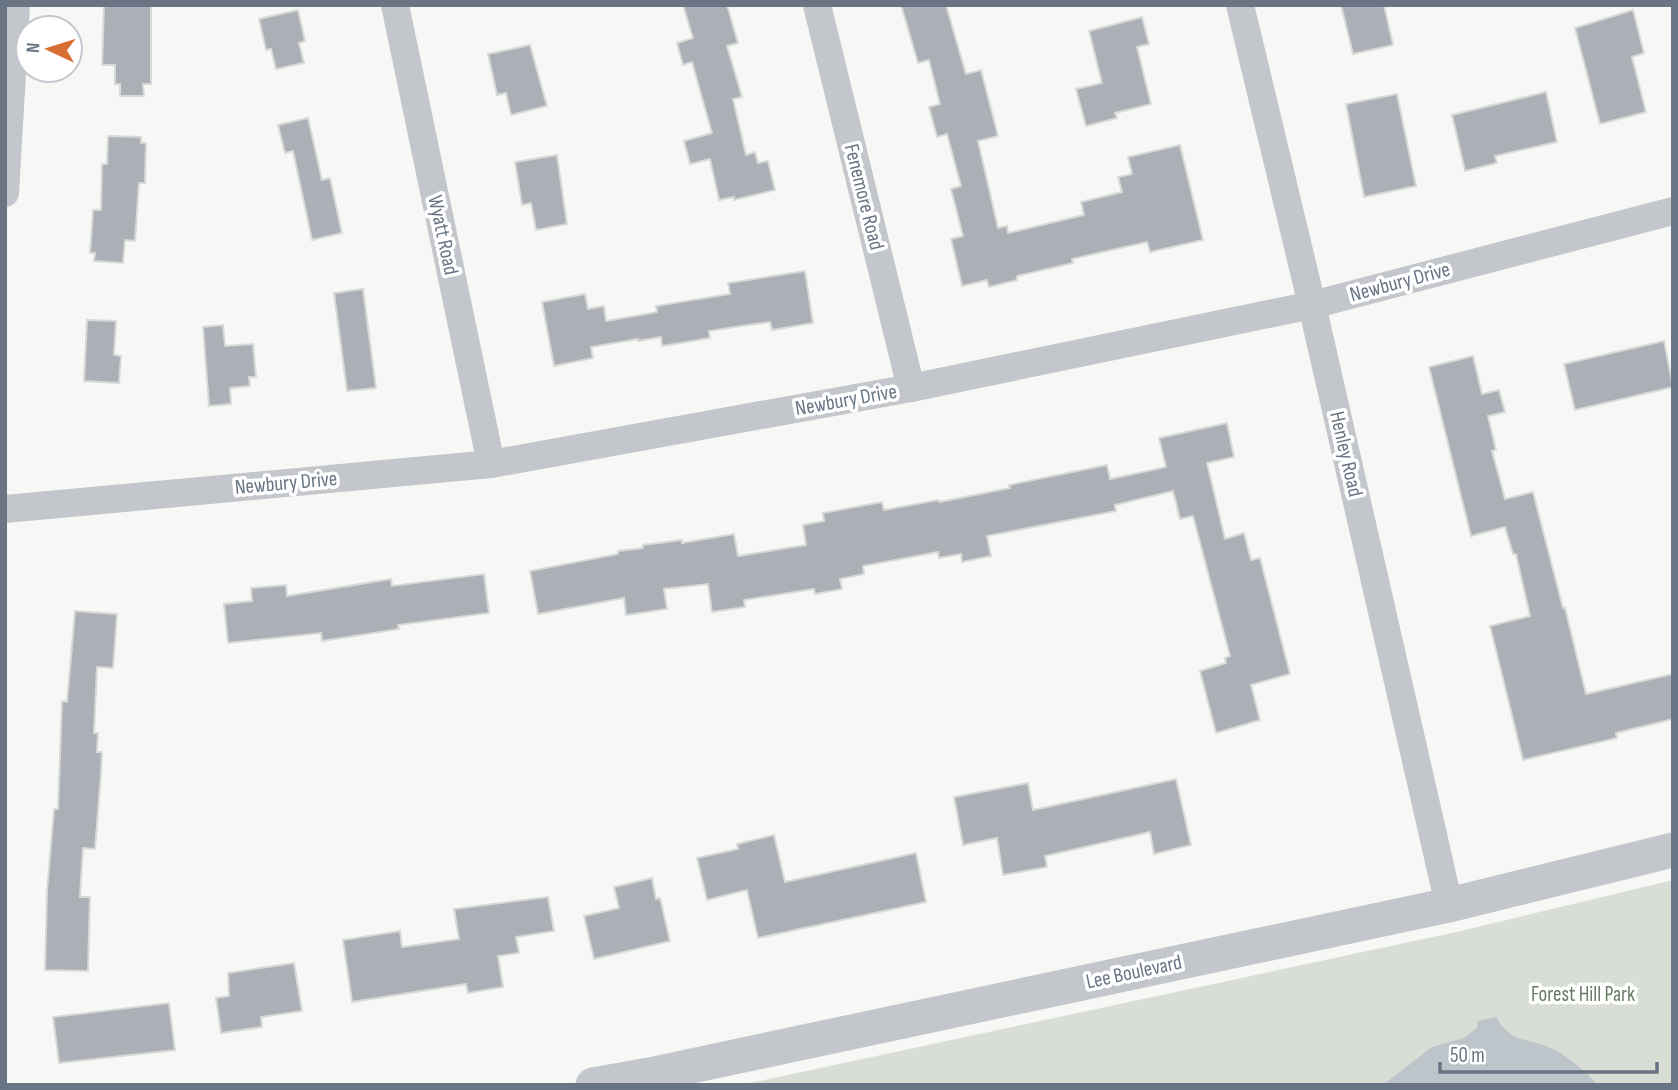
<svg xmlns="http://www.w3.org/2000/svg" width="1678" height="1090" viewBox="0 0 1678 1090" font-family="'Sofia Sans Condensed',sans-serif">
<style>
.green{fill:#d8ded6}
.water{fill:#bdc5cb}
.building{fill:#abb0b7;stroke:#d9d9d7;stroke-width:2}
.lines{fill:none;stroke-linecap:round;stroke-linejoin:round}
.minor{stroke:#c3c6ca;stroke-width:28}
.tertiary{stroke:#c3c6ca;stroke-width:35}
.labels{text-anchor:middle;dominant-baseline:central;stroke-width:7;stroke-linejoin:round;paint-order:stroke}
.street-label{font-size:21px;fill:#697484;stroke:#fff}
.park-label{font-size:21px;fill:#697b67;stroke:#fff}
</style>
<rect width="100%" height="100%" fill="#f7f7f5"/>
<path class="green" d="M1673,880V1085H741L1461,931Z"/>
<path class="water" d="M1496,1017C1513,1046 1528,1036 1555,1050C1571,1059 1586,1072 1598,1085H1383L1432,1047L1464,1038L1477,1028L1478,1021Z"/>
<g class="building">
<path d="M104,5H151V84H143L144,96H120V84H115V65H102Z"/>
<path d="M683,5H727L738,43L727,46L742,97L733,99L746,155L755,152L758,163L768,161L775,190L734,200V197L719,200L710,159L690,164L684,141L712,133L692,62L683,65L677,43L693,38Z"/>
<path d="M901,5H946L966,74L981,70L998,136L978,141L998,228L1007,226L1008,233L1084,215L1081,202L1122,192L1118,177L1132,174L1128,157L1180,145L1203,240L1150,252L1147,242L1072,259L1073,263L1017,276V280L989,287L987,280L962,286L951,239L963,236L951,189L961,186L947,134L937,137L929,107L940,104L929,60L918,63Z"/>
<path d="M1341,5H1384L1393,45L1353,54Z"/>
<path d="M298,10L305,41L299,43L304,63L276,69L271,49L266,50L259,19Z"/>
<path d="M1633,10L1644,53L1632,57L1646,112L1600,124L1575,28Z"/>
<path d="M1142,17L1149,44L1137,47L1151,104L1115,113L1117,118L1086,126L1076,89L1102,83L1089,31Z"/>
<path d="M530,45L547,106L511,115L506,93L497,95L488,54Z"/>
<path d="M1546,92L1557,142L1495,156L1497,163L1465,171L1452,115Z"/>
<path d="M1397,94L1416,186L1364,197L1346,104Z"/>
<path d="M308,118L322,180L330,178L342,233L312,240L293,151L285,153L278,125Z"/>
<path d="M108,136L141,137V143H146L145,183H139L135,241L125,240L123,263L94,261L95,253H90L93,210H101L102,164H107Z"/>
<path d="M557,155L567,224L536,230L531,203L522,205L515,162Z"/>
<path d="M805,271L813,323L772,330L770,322L748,325L709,331L710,338L662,346L661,337L638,341V339L591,347L593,358L554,366L542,302L585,294L588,309L604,306L606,321L657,312L656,306L730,294L728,283Z"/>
<path d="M363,289L376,388L347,391L334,293Z"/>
<path d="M87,320L116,321L114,355L121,356L119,383L84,381Z"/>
<path d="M223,325L225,346L253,344L256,377H249L250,386L230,388L231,404L209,406L203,327Z"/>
<path d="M1664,341L1673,387L1575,410L1564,364Z"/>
<path d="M1473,356L1482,394L1499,390L1505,412L1488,416L1496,450L1492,451L1505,499L1533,492L1563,608H1565L1586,694L1673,674V719L1616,733L1617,738L1523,760L1490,626L1530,616L1516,554H1513L1505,527L1471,536L1429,367Z"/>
<path d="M1227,423L1234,457L1207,463L1225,539L1244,533L1251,560L1260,558L1290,674L1251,685L1260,720L1216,733L1200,671L1226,663L1225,658L1230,656L1193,516L1180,519L1173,491L1115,505L1116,511L987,536L991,556L962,562L961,554L939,558L938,552L863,566L864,574L840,579L842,589L815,594L814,589L744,600L745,607L712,612L708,584L664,589L667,609L626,615L624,598L538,614L530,571L618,554V551L643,548V545L682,540V543L734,534L738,556L806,545L803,525L824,521L823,513L882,502L884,510L938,500L939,502L1010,488L1009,485L1107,465L1110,479L1166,467L1159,438Z"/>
<path d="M484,574L489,613L398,625L399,629L322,641L321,633L228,643L224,604L252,601L251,588L286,585L287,596L391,579L392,586Z"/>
<path d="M75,611L117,614L113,668L97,667L94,733H98L97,752H102L101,774L95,849L83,848L80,897H90L88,971L45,970L47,891L54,809H58L62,701L67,702Z"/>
<path d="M1176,779L1191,845L1154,854L1150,832L1045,856L1047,867L1003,875L997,838L963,845L954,797L1028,783L1033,810Z"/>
<path d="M774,835L785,882L916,853L926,902L758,938L747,890L707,900L697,858L738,849L737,844Z"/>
<path d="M652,878L656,899L660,898L670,941L594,959L584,916L619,908L614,887Z"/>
<path d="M548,897L554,931L516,937L519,953L498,956L503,987L468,993L466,984L352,1002L343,940L400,931L402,947L459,939L454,909Z"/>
<path d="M294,963L302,1011L261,1017L262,1027L221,1033L216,998L229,996L228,973Z"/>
<path d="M169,1003L175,1050L59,1063L53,1017Z"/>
</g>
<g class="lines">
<g class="minor">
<path d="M395,5L491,464"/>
<path d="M817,5L911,388"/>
<path d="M1240,5L1312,305L1449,905"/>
<path d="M5,193L16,5"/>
<path d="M5,509L491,464L911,388L1312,305L1673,211"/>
</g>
<path class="tertiary" d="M593,1085L649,1075L1449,905L1673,850"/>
</g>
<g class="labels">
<g class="street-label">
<text transform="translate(864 197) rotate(76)">Fenemore Road</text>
<text transform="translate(443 235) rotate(78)">Wyatt Road</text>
<text transform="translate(1400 282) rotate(-15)">Newbury Drive</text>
<text transform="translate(846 400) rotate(-10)">Newbury Drive</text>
<text transform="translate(1346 454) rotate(77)">Henley Road</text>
<text transform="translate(286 483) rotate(-5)">Newbury Drive</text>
<text transform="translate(1134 972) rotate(-12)">Lee Boulevard</text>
</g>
<g class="park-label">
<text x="1583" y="994">Forest Hill Park</text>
</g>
</g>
<rect width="1678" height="1090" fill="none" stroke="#697484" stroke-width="14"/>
<g transform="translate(49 49) rotate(274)"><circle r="33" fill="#ffffff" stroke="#c3c7ce" stroke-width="2"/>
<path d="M0-5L12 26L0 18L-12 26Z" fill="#d76f35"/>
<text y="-10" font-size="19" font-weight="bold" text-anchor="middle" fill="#697484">N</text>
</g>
<path d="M1440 1062v10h217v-10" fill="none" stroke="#697484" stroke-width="3.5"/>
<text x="1450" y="1062" font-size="21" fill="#697484" stroke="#ffffff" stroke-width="5" paint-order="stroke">50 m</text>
</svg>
